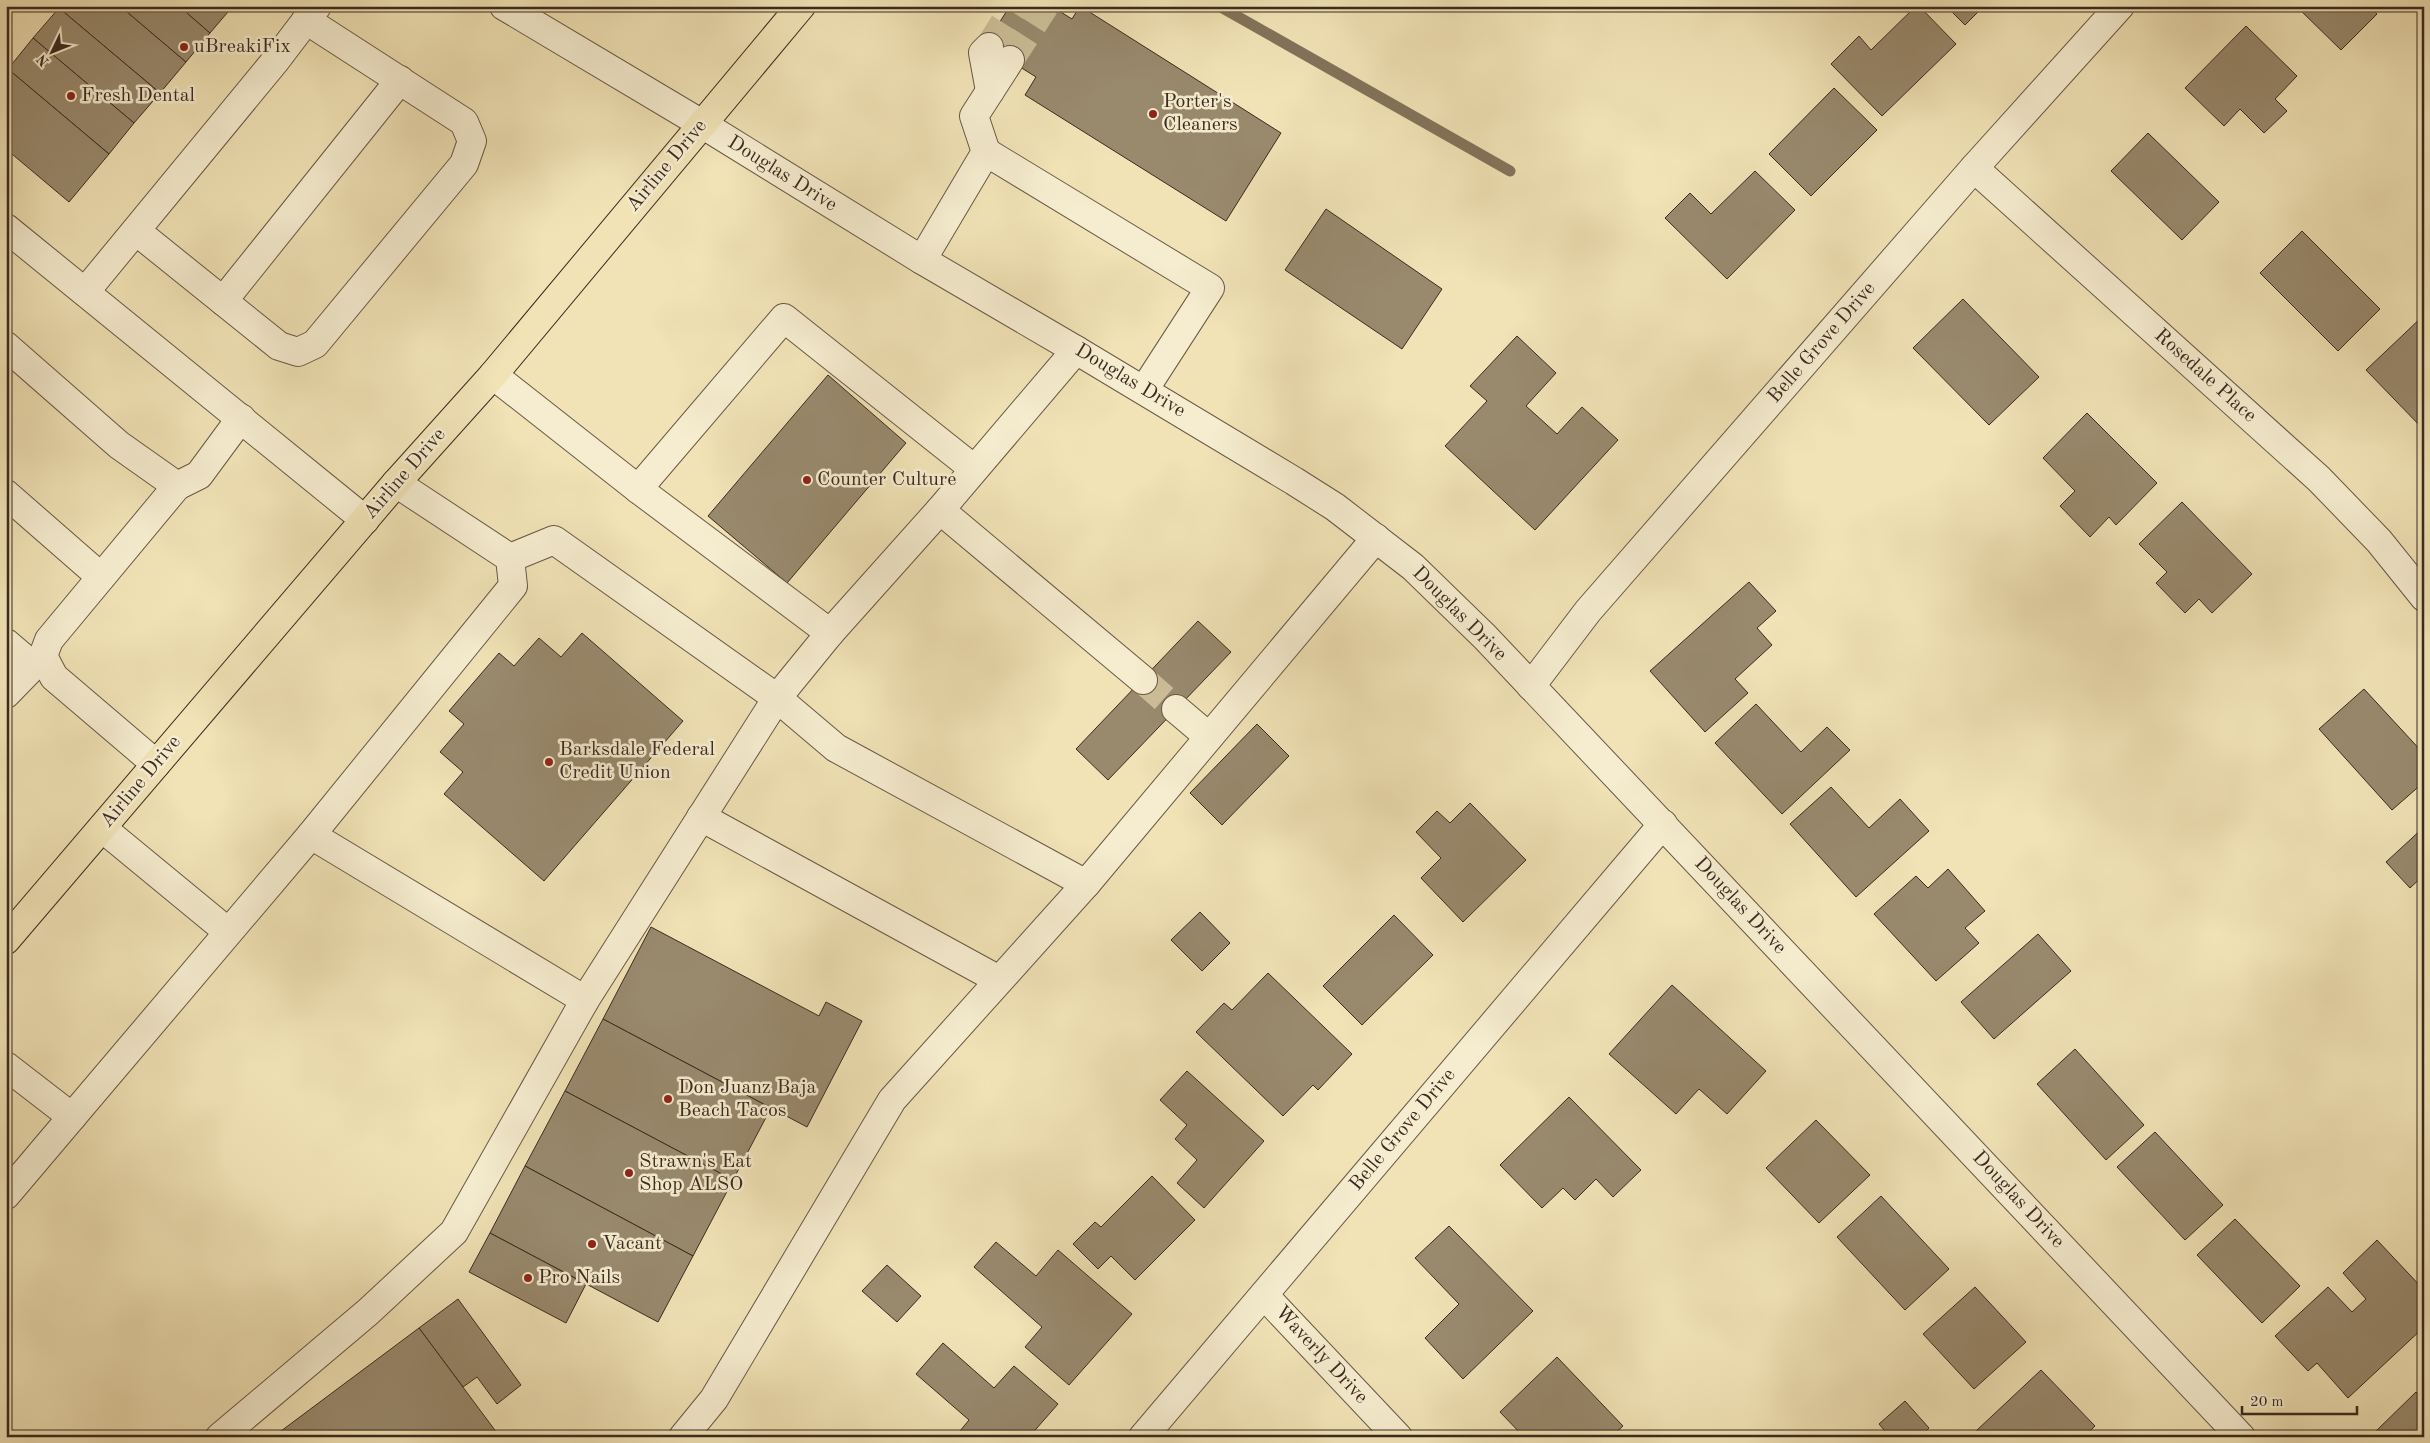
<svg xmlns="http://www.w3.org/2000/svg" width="2430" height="1443" viewBox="0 0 2430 1443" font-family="'Old Standard TT',serif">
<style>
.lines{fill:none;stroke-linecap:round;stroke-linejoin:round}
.stream{stroke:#83735b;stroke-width:11}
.building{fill:#998a6e;stroke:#3a2a20}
.minor-tunnel{stroke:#ccbe98;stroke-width:28;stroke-dasharray:28 14;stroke-linecap:butt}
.minor-casing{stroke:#685846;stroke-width:30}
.major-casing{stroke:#3a2a20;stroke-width:30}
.minor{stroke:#f6edd0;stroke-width:28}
.major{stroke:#f1e3b6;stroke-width:28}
.poi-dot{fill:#8f2418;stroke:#f6edd0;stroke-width:2}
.labels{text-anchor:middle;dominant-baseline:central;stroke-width:5;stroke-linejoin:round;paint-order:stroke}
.poi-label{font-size:20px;fill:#3a2a20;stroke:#f6edd0;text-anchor:start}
.street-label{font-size:20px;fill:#3a2a20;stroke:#f6edd0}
</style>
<rect width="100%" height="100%" fill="#f1e3b6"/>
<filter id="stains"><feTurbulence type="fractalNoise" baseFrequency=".004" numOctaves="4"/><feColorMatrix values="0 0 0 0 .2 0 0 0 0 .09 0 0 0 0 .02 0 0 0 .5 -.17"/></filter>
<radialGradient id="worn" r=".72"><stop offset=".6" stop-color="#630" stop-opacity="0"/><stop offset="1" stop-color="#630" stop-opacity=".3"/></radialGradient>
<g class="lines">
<path class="stream" d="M1219,6L1510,171"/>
</g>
<g class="building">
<path d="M60,6H120L186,62L160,93L59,8Z"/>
<path d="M120,6H179L210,33L186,62Z"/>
<path d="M179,6H233L210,33Z"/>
<path d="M1010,6H1051L1072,19L1080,6L1281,133L1226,221L1025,95L1036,77L985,45Z"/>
<path d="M1916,6H1919L1956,44L1882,116L1831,64L1859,36L1871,50Z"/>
<path d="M1946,6H1984L1965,25Z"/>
<path d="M2296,6H2369L2377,14L2341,50Z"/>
<path d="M59,8L160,93L134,123L33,38Z"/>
<path d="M2246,26L2297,76L2275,99L2287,111L2264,133L2240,109L2224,126L2185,88Z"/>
<path d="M33,38L134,123L109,154L8,69Z"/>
<path d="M8,69L109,154L69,202L6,149Z"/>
<path d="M1834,88L1877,130L1811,196L1769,154Z"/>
<path d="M2148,133L2219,202L2182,240L2111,171Z"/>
<path d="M1755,171L1795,210L1727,279L1665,218L1690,193L1711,214Z"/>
<path d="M1326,209L1442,289L1402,349L1285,270Z"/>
<path d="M2302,231L2380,309L2338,351L2260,273Z"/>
<path d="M1963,299L2039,377L1989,425L1913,348Z"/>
<path d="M2424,315V430L2366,370Z"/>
<path d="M1517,336L1556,373L1526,406L1557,434L1582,407L1618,440L1535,530L1445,446L1487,401L1470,386Z"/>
<path d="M828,375L906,443L787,583L708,516Z"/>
<path d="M2087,413L2157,483L2116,525L2109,517L2090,537L2060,506L2075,491L2043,458Z"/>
<path d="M2182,502L2252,574L2212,613L2199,599L2185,613L2156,583L2167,572L2139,544Z"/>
<path d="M1749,582L1776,611L1757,628L1772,645L1735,679L1748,693L1705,732L1650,671Z"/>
<path d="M1198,621L1231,652L1108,780L1076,749Z"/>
<path d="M582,633L683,721L544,881L444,794L463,772L440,752L464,724L449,711L499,653L514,666L539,638L561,657Z"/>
<path d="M2364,689L2424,754V782L2392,810L2319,729Z"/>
<path d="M1756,704L1801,752L1827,727L1850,750L1782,814L1715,743Z"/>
<path d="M1257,724L1289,756L1222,825L1190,793Z"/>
<path d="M1831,787L1869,828L1900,799L1929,831L1856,897L1790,824Z"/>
<path d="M1470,803L1526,860L1463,922L1421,878L1441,858L1416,832L1437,811L1450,823Z"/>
<path d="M2424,827V875L2410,888L2386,862Z"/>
<path d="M1948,869L1985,911L1965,928L1979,943L1936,981L1874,914L1916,876L1928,888Z"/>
<path d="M1200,912L1230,943L1202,971L1171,940Z"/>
<path d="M1394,915L1433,955L1362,1025L1323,986Z"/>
<path d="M651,927L819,1016L826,1002L862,1021L807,1127L603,1019Z"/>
<path d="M2038,934L2071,971L1994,1039L1961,1002Z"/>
<path d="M1268,973L1352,1054L1318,1090L1313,1085L1283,1116L1196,1032L1224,1003L1232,1010Z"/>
<path d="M1672,985L1766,1071L1727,1114L1699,1089L1676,1114L1609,1054Z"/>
<path d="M603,1019L771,1108L733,1180L565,1091Z"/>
<path d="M2075,1049L2144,1125L2106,1160L2037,1084Z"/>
<path d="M1187,1071L1264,1141L1204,1208L1177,1183L1197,1160L1175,1139L1187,1125L1160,1100Z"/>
<path d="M565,1091L733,1180L693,1256L525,1166Z"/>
<path d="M1569,1097L1641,1170L1613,1197L1596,1179L1575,1200L1563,1188L1542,1208L1500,1165Z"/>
<path d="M1816,1120L1870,1175L1819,1223L1766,1168Z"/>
<path d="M2155,1132L2223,1205L2185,1240L2117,1167Z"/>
<path d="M525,1166L693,1256L658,1322L490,1233Z"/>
<path d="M1152,1176L1195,1220L1135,1280L1111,1256L1098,1269L1073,1244L1095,1222L1101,1227Z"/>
<path d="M1881,1196L1949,1269L1905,1310L1837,1237Z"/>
<path d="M2235,1219L2300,1286L2262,1323L2197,1255Z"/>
<path d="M1449,1226L1533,1311L1463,1379L1425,1338L1459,1304L1415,1258Z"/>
<path d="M490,1233L586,1284L566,1323L469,1272Z"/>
<path d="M2377,1240L2424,1290V1327L2348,1398L2317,1363L2308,1371L2275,1336L2328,1287L2352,1312L2366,1299L2343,1273Z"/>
<path d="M996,1242L1036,1276L1058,1250L1132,1314L1069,1385L1025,1347L1042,1327L974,1267Z"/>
<path d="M887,1265L921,1296L897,1322L862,1291Z"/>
<path d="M1975,1287L2026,1342L1974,1389L1923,1334Z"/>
<path d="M458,1299L521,1385L497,1404L477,1377L463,1387L419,1328Z"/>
<path d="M419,1328L500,1437H273Z"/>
<path d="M943,1343L994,1388L1014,1366L1058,1404L1029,1437H955L969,1420L916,1374Z"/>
<path d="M1557,1357L1623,1426L1611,1437H1524L1500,1412Z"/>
<path d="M2041,1370L2095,1426L2084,1437H1982L1976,1431Z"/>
<path d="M2416,1392L2424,1400V1437H2378L2374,1433Z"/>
<path d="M1905,1401L1929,1428L1920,1437H1890L1879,1424Z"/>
</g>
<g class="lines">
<g class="minor-tunnel">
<path d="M989,47L1015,6"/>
<path d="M1010,60L1045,6"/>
<path d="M1143,680L1176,709"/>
</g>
<g class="minor-casing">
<g id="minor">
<path d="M504,6L702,124L922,260L1076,350L1294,481L1335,507L1413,567L1485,637L2241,1437"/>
<path d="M989,47L983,53L990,91"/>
<path d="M986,152L974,116L1010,60"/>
<path d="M1974,168L2319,479L2379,541L2424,597"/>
<path d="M6,228L365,520"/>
<path d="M136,231L279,346L298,352L315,344L464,164L472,141L464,122L306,20"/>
<path d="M922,260L986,152L1210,288L1144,390"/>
<path d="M85,292L276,60L317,6"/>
<path d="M223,301L400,80"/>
<path d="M6,346L119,445L177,486L199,475L241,418"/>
<path d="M493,375L638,489L830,633"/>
<path d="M638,489L784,318L974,469"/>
<path d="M6,494L101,577"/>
<path d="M940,510L1143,680"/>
<path d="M510,558L554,540L777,698L830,633L940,510L1076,350"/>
<path d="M6,643L33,666"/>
<path d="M1531,686L1588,611L1974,168L2120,6"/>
<path d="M6,694L43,656"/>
<path d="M1176,709L1209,737"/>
<path d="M156,764L54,677L43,656L49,640L177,486"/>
<path d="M701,817L999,980"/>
<path d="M102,828L227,931"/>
<path d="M311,835L585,1000"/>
<path d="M6,1066L72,1117L311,835L513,586L510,558L396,483"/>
<path d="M6,1195L72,1117"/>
<path d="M1264,1295L1398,1437"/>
<path d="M220,1437L368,1312L454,1232L585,1000L777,698L836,748L1086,884"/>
<path d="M683,1437L714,1399L892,1100L1086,884L1376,538"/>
<path d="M1143,1437L1663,824"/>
</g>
</g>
<g class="major-casing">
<path id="major" d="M6,940L396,483L493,375L801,6"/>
</g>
<use href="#minor" class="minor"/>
<use href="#major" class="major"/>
</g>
<g class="poi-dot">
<circle cx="184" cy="47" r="5"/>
<circle cx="71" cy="96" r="5"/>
<circle cx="1153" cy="114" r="5"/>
<circle cx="807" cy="480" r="5"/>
<circle cx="549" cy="762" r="5"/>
<circle cx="668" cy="1099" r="5"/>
<circle cx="629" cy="1173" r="5"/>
<circle cx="592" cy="1244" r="5"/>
<circle cx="528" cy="1278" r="5"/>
</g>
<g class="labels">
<g class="poi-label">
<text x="194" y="47">uBreakiFix</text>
<text x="81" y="96">Fresh Dental</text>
<text x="1163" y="102">Porter's<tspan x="1163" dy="23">Cleaners</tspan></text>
<text x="817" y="480">Counter Culture</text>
<text x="559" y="750">Barksdale Federal<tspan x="559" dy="23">Credit Union</tspan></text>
<text x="678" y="1088">Don Juanz Baja<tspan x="678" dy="23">Beach Tacos</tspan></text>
<text x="639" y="1162">Strawn's Eat<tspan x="639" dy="23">Shop ALSO</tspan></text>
<text x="602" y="1244">Vacant</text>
<text x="538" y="1278">Pro Nails</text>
</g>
<g class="street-label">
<text transform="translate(667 166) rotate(-50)">Airline Drive</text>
<text transform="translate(782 174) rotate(32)">Douglas Drive</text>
<text transform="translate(1822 343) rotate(-49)">Belle Grove Drive</text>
<text transform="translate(2205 376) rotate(42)">Rosedale Place</text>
<text transform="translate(1130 381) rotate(31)">Douglas Drive</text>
<text transform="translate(405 474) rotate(-49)">Airline Drive</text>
<text transform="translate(1459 614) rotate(45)">Douglas Drive</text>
<text transform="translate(141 782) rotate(-50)">Airline Drive</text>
<text transform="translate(1740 906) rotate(47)">Douglas Drive</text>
<text transform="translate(1403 1130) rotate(-50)">Belle Grove Drive</text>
<text transform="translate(2018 1200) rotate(47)">Douglas Drive</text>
<text transform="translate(1321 1355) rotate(47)">Waverly Drive</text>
</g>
</g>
<rect width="2430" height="1443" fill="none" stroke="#f1e3b6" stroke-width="25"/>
<rect x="8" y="8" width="2415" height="1428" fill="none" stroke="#3a2a20" stroke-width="2.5"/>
<rect x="12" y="12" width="2405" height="1418" fill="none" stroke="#3a2a20"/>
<g transform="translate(52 52) rotate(227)" stroke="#f6edd0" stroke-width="4" paint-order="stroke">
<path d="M0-4L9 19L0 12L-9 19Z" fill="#3a2a20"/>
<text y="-8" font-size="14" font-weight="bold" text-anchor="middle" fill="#3a2a20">N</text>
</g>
<path d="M2242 1406v8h115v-8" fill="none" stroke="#3a2a20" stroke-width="2.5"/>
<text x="2250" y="1406" font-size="15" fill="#3a2a20" stroke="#f6edd0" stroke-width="4" paint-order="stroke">20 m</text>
<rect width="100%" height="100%" filter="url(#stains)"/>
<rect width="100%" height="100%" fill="url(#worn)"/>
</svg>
